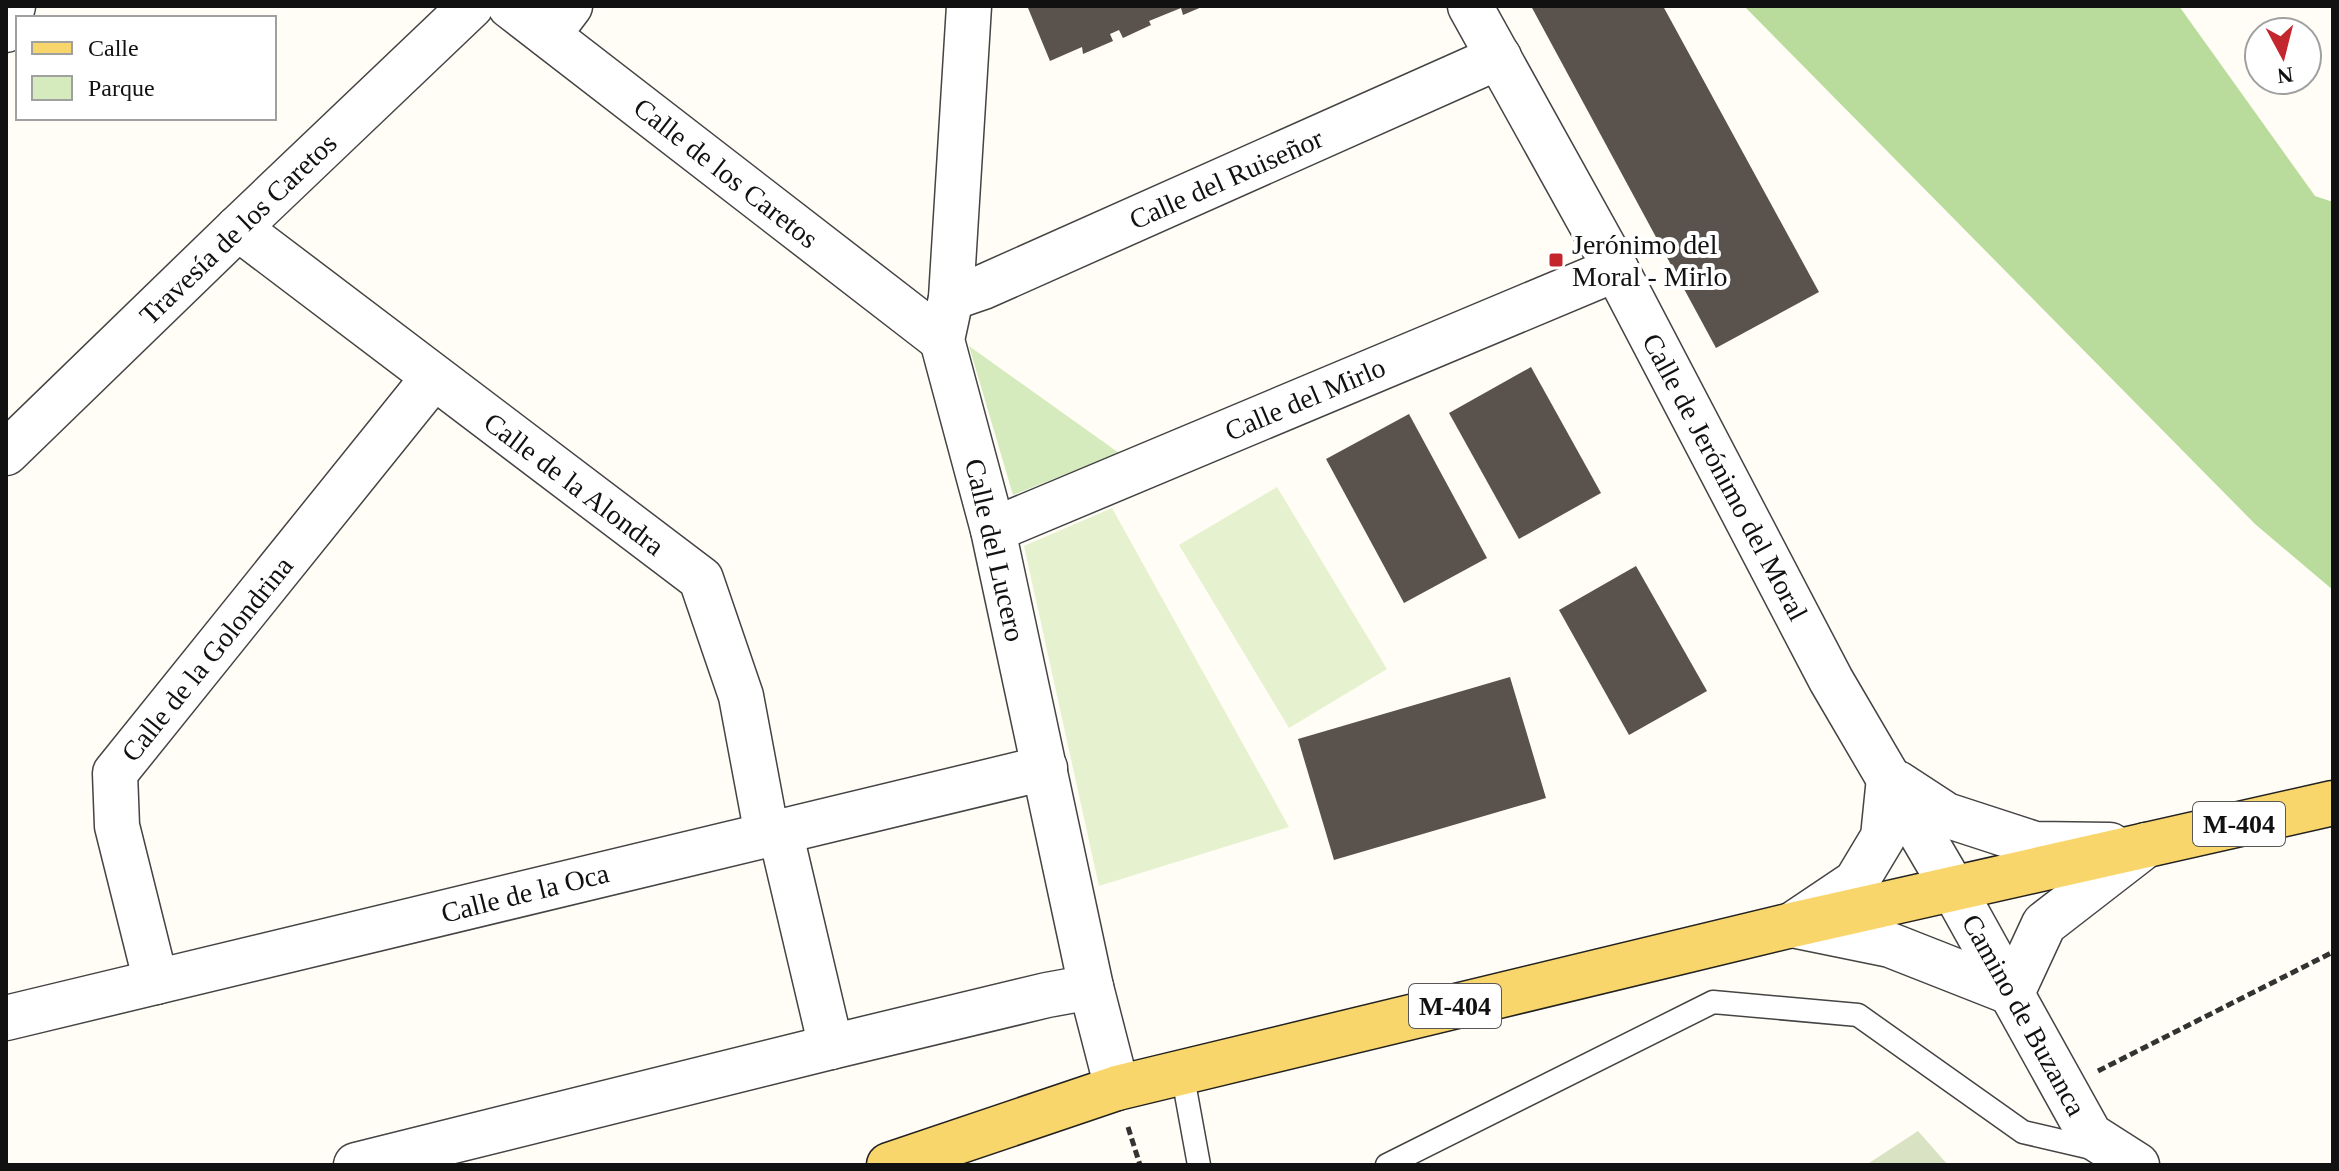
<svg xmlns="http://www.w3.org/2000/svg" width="2339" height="1171" viewBox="0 0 2339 1171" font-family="'Times New Roman',serif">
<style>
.green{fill:#d5ebbd}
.forest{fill:#b9dc9c}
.cemetery{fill:#d9e3c4}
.pitch{fill:#e6f2cf}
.building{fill:#5a524d}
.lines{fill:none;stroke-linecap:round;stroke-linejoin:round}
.lane-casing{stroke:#444;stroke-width:25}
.street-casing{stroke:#444;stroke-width:47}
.primary-casing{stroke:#222;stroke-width:47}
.path{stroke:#333;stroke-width:5;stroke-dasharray:8 4;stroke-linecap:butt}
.lane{stroke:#fff;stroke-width:22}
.street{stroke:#fff;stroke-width:44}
.primary{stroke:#f9d66b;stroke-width:44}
.poi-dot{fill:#c4262e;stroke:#fff;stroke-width:3}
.labels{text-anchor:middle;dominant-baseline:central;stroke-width:8;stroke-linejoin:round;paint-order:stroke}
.shield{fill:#fff;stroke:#585858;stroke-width:2}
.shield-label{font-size:26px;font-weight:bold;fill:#111}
.street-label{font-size:28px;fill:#111;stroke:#fff}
.poi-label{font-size:28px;fill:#111;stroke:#fff;text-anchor:start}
</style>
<rect width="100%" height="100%" fill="#fffdf5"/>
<path class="green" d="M969,346L1119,453L1013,495Z"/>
<path class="forest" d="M1744,6H2179L2315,196L2333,202V590L2255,524Z"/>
<path class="cemetery" d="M1918,1131L1948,1165H1866Z"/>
<g class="pitch">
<path d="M1277,487L1387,669L1289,728L1179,545Z"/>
<path d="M1112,508L1289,827L1099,886L1024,546Z"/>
</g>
<g class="building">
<path d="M1032,6H1204L1183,15L1181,8L1149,21L1151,25L1123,38L1119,30L1110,34L1113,41L1083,54L1082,47L1050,61L1028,8Z"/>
<path d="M1531,6H1663L1819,292L1716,348Z"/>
<path d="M1531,367L1601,493L1519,539L1449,413Z"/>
<path d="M1409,414L1487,558L1404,603L1326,459Z"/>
<path d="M1636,566L1707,691L1629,735L1559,610Z"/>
<path d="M1510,677L1546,798L1334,860L1298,739Z"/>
</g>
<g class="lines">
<g class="lane-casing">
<g id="lane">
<path d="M1182,1072L1199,1165"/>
<path d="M1387,1165L1713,1002L1858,1015L2023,1132L2096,1149"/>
</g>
</g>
<g class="street-casing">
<g id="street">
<path d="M510,6L942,340"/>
<path d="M969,6L951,298L942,340L993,530L1091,987L1117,1088"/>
<path d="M1470,6L1616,269L1831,680L1954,890L2090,1135L2137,1165"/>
<path d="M6,30L13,6"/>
<path d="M548,35L570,6"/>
<path d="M238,228L701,579L741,696L767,835"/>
<path d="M951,298L983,287L1499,57"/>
<path d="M6,453L238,228L471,6"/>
<path d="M993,530L1616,269"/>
<path d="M1897,783L1946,815L2035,844L2110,845"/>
<path d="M780,831L831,1047"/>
<path d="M1792,925L1890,945L2012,993L2044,924L2146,845"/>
<path d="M1792,925L1856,882L1883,837L1889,778"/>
<path d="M156,982L117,826L115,773L433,378"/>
<path d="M6,1018L1045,768"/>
<path d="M356,1165L831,1047L1047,995L1091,987"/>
</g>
</g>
<g class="primary-casing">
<path id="primary" d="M889,1165L1117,1088L1792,925L2333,803"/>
</g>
<g class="path">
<path d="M2098,1071L2333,952"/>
<path d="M1128,1127L1140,1165"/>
</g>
<use href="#lane" class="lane"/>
<use href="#street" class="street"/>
<use href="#primary" class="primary"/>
</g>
<rect class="poi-dot" x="1548" y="252" width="16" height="16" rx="4"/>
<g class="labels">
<g class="shield">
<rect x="2193" y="802" width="92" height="44" rx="6"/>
<rect x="1409" y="984" width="92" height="44" rx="6"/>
</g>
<g class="shield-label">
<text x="2239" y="824">M-404</text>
<text x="1455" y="1006">M-404</text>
</g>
<g class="street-label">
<text transform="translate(726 173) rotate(38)">Calle de los Caretos</text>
<text transform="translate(1226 179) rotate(-24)">Calle del Ruiseñor</text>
<text transform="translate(238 229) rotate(-44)">Travesía de los Caretos</text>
<text transform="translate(1305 399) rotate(-23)">Calle del Mirlo</text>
<text transform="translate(1725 477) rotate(62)">Calle de Jerónimo del Moral</text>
<text transform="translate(574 484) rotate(37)">Calle de la Alondra</text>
<text transform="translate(995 550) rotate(77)">Calle del Lucero</text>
<text transform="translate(207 659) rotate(-51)">Calle de la Golondrina</text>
<text transform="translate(525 893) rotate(-14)">Calle de la Oca</text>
<text transform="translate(2024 1015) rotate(61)">Camino de Buzanca</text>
</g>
<g class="poi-label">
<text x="1572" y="244">Jerónimo del<tspan x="1572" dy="32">Moral - Mirlo</tspan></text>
</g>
</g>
<rect width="2339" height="1171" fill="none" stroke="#111111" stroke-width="16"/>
<rect x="16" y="16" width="260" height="104" fill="#ffffff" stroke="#a0a0a0" stroke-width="2"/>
<rect x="32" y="42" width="40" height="12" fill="#f9d66b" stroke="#a0a0a0" stroke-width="2"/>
<text x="88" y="56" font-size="24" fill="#111111">Calle</text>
<rect x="32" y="76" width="40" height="24" fill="#d5ebbd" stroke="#a0a0a0" stroke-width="2"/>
<text x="88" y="96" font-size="24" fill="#111111">Parque</text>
<g transform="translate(2283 56) rotate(173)"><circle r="38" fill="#ffffff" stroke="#a0a0a0" stroke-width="2"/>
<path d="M0-6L14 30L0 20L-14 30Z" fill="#c4262e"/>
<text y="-12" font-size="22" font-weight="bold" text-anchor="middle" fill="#111111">N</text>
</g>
</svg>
